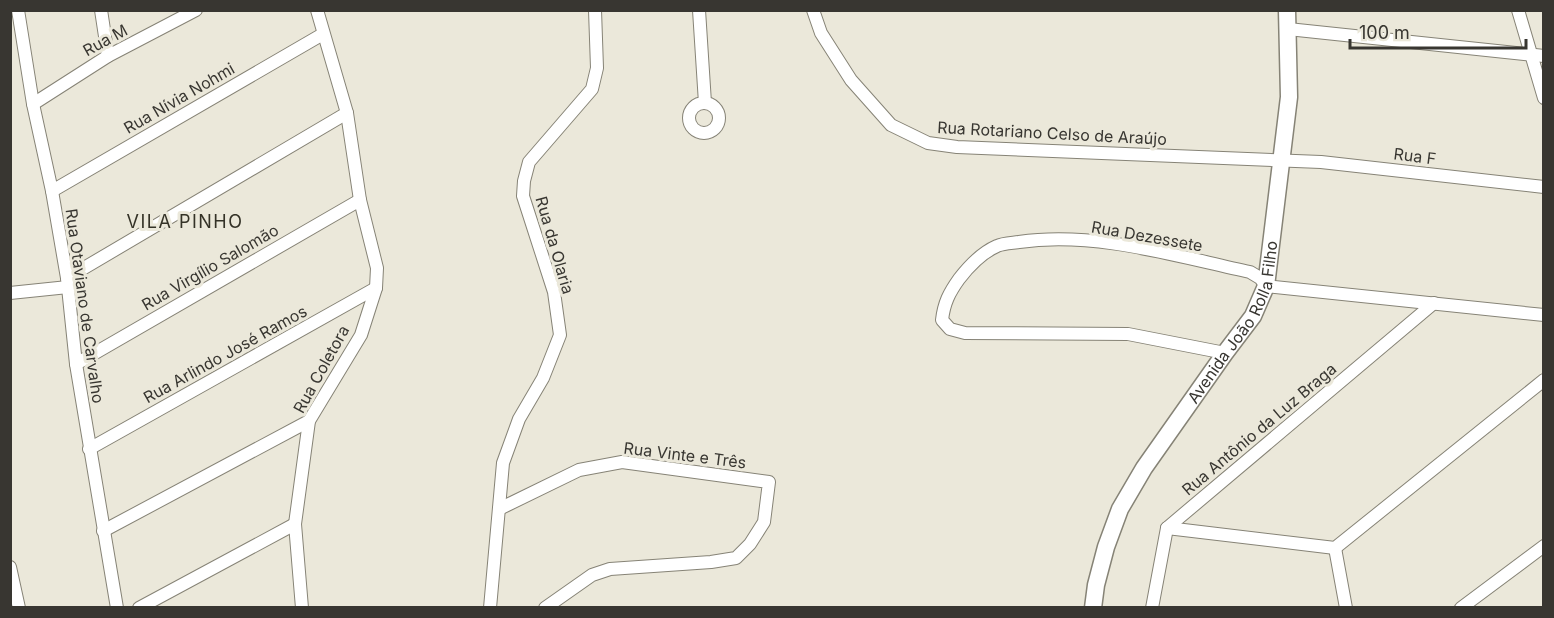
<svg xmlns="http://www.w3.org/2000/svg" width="1554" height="618" viewBox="0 0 1554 618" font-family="Inter,sans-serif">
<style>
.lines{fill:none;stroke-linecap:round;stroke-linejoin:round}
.street-casing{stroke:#868376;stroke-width:14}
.secondary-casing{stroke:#868376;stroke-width:19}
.street{stroke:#fff;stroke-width:12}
.secondary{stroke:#fff;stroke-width:16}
.labels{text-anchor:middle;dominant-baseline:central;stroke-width:6;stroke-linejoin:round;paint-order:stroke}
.street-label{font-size:16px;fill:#383631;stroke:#ebe8da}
.neighbourhood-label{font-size:18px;letter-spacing:1.5px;fill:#343227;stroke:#ebe8da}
</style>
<rect width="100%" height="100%" fill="#ebe8da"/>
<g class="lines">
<g class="street-casing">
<g id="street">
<path d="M18,10L33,104L52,191L67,278L76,364L117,608"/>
<path d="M101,10L108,56"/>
<path d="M699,10L705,103"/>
<path d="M813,10L821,33L851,80L891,125L928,143L957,147L1321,162L1544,187"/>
<path d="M1518,10L1544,98"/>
<path d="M1288,29L1544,56"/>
<circle cx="704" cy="118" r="15"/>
<path d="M33,104L108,56L196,10"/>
<path d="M52,191L323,34"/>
<path d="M67,278L347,113"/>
<path d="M10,293L68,287"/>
<path d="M1225,353L1128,334L965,333L950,329L942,320C944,303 949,293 959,279C969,266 981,253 997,246C1003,243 1012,243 1019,242C1096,231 1175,256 1250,272L1260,278L1266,286L1544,315"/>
<path d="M76,364L360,200"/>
<path d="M89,449L376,288"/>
<path d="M499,509L579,470L622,462L769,482L764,522L750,544L736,558L711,562L610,569L592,575L545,608"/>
<path d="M1167,528L1335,548L1544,380"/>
<path d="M103,531L309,421"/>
<path d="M1335,548L1346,608"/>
<path d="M10,567L19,608"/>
<path d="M139,608L295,524"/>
<path d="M302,608L295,524L309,421L361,335L376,288L377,268L360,200L347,113L317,10"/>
<path d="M490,608L503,463L519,419L543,378L560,335L554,292L523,196L524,181L529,162L592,89L597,68L595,10"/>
<path d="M1152,608L1167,528L1434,303"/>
<path d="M1461,608L1544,546"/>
</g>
</g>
<g class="secondary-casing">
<g id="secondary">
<path id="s1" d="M1093,608L1096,585L1106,547L1120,509L1144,468L1225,353L1253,316L1266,286L1289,97L1287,10"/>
</g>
</g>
<use href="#street" class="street"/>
<use href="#secondary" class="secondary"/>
</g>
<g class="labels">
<g class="street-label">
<text transform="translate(105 40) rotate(-29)">Rua M</text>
<text transform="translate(179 98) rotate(-30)">Rua Nívia Nohmi</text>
<text transform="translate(1052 133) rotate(3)">Rua Rotariano Celso de Araújo</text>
<text transform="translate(1415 156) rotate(7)">Rua F</text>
<text transform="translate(1147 236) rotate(10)">Rua Dezessete</text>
<text transform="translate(555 245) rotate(74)">Rua da Olaria</text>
<text transform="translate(210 267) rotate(-30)">Rua Virgílio Salomão</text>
<text transform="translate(85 306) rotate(82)">Rua Otaviano de Carvalho</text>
<text stroke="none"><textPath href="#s1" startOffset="324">Avenida João Rolla Filho</textPath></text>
<text transform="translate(225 354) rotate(-29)">Rua Arlindo José Ramos</text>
<text transform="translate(321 369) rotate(-61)">Rua Coletora</text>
<text transform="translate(1259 429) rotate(-40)">Rua Antônio da Luz Braga</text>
<text transform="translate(685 455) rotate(7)">Rua Vinte e Três</text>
</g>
<g class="neighbourhood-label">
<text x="185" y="221">VILA PINHO</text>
</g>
</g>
<rect width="1554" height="618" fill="none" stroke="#383631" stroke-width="24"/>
<path d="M1350 39v9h176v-9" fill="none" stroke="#383631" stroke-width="3"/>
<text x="1359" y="39" font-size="18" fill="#383631" stroke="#ebe8da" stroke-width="4.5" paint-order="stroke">100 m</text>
</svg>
